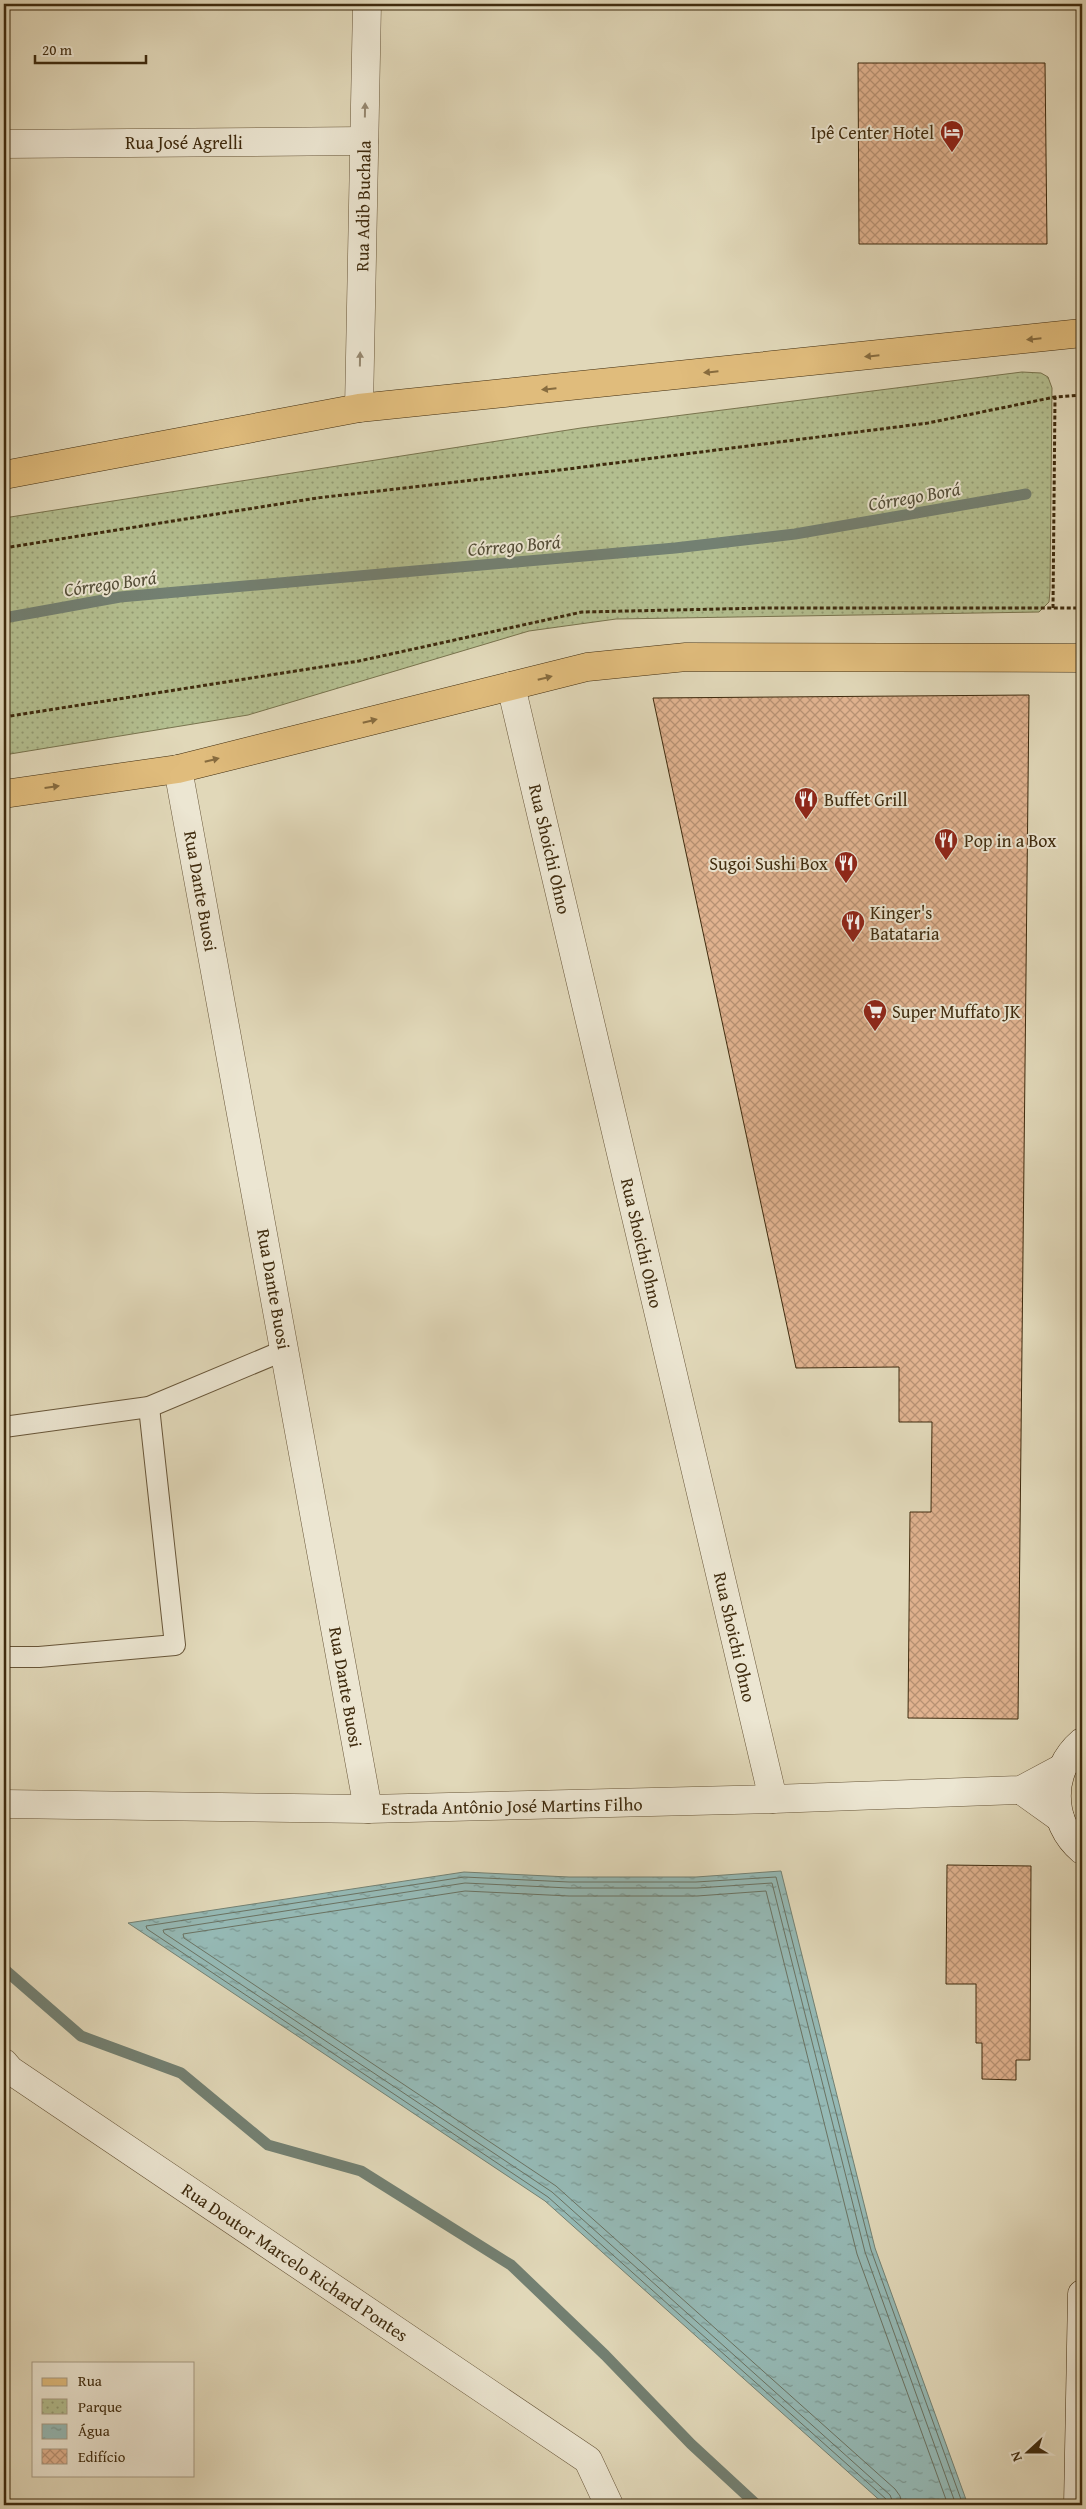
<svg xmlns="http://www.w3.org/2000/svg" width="1086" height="2509" viewBox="0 0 1086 2509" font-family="'Gentium Book Plus',serif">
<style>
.park{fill:url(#park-dots);stroke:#79744e}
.water{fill:url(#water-ripples);stroke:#738072}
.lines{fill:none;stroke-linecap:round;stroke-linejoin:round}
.shore{stroke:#6a7262;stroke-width:1}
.stream{stroke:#738072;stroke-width:11}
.building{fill:url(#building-cross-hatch);stroke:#3f2b0e}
.lane-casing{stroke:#685639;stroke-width:22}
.street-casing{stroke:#685639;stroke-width:29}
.secondary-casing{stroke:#3f2b0e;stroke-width:29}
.primary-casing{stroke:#3f2b0e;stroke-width:29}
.path{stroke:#3f2b0e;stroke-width:3;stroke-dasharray:4 2.5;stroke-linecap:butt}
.lane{stroke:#ece6d2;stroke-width:20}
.street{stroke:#ece6d2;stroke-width:28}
.secondary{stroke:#ece6d2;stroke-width:28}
.primary{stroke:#e0bc7c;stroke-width:28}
.oneway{fill:#968870}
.oneway2{fill:#876c3f}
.labels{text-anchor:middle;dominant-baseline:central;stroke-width:4;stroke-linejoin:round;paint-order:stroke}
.poi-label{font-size:18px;fill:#3f2b0e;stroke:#ece6d2;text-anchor:start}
.street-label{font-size:18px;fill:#3f2b0e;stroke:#ece6d2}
.water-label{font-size:19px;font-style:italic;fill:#544e38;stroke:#ece6d2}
</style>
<defs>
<pattern id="park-dots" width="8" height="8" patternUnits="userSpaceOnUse" patternTransform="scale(1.25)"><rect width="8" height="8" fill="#b3be8f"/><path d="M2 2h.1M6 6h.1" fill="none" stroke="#939b73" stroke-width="1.8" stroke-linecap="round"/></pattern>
<pattern id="water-ripples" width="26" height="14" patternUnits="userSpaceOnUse" patternTransform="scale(1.25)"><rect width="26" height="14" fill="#95b9b5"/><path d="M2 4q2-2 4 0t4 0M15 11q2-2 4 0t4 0" fill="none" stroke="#7b9792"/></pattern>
<pattern id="building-cross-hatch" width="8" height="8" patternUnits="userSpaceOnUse" patternTransform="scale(1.25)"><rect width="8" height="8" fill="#e1b390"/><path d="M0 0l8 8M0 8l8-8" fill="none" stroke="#b89274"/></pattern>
</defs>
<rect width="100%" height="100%" fill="#e1d8b9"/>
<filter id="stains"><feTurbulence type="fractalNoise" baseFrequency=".004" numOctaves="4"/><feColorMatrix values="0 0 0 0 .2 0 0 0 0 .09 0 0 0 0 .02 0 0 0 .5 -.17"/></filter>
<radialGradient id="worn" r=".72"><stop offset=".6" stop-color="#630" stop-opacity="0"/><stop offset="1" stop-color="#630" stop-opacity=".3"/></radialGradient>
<path class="park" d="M1022,372L1041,373L1048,377L1052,388L1050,590L1049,602L1039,612L616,619L529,631L248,715L4,755V518L581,428Z"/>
<path class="water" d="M781,1871L875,2248L968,2505H885L545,2201L128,1923L464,1872L569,1877H696Z"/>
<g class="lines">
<g class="shore">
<path d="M888,2505L886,2499L548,2197L147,1929L146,1926L464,1877L569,1882H696L776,1877L871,2250L963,2505"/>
<path d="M894,2505L890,2495L552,2192L164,1933L163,1930L465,1883L569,1888H697L772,1883L865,2252L956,2505"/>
<path d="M902,2505L900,2496L895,2489L556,2186L184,1938L183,1934L465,1891L569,1896H697L766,1891L857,2254L948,2505"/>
</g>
<g class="stream">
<path d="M4,618L120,597L675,548L795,534L1026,494"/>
<path d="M4,1969L81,2036L181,2073L268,2145L361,2171L511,2265L605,2355L691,2444L757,2505"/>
</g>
</g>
<g class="building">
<path d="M858,63H1045L1047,244H859Z"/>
<path d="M1029,695L1018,1719L908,1718L910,1512H931L932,1422H899V1367L796,1368L653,698Z"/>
<path d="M947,1865L1031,1866L1030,2060H1016V2080L982,2079V2043H976V1984H946Z"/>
</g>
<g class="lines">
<g class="lane-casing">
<g id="lane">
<path d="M4,1427L149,1407L285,1350"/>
<path d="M4,1657H39L175,1645L149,1407"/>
</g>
</g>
<g class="street-casing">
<g id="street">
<path d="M4,144L364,141"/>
<path d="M359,408L367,4"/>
<path d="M511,686L773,1799"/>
<path d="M178,769L368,1809"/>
<path d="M1021,1790L1060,1818"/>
<path d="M4,1804L368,1809L773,1799L1021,1790L1062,1768"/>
<path d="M4,2063L10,2070L588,2460L609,2505"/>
</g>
</g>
<g class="secondary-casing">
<g id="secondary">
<path d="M1082,1742C1048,1771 1049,1822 1082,1850"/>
<path d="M1078,2505L1082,2294"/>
</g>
</g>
<g class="primary-casing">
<g id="primary">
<path d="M4,475L359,408L1082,333"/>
<path d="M4,794L178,769L587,667L686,657L1082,658"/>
</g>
</g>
<g class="path">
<path d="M4,548L317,498L552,471L928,423L1055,397L1082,395"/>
<path d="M1053,608L1055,397"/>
<path d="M4,717L359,661L582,612L766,608H1082"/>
</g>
<use href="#lane" class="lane"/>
<use href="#street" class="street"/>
<use href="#secondary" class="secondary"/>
<use href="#primary" class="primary"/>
</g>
<defs><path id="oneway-solid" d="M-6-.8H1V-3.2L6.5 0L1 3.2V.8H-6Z" transform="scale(1.25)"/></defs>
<g class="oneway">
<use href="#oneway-solid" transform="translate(365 110) rotate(-89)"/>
<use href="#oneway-solid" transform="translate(360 359) rotate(-89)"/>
</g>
<g class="oneway2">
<use href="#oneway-solid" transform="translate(1034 339) rotate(174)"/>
<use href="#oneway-solid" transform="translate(872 356) rotate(174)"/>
<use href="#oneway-solid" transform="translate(711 372) rotate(174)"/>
<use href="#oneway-solid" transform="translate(549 389) rotate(174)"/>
<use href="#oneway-solid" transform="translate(545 678) rotate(-14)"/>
<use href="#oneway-solid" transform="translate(370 721) rotate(-14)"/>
<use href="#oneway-solid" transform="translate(212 760) rotate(-14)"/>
<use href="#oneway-solid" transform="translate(52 787) rotate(-8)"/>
</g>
<defs>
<g id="hotel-pin" transform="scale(1.25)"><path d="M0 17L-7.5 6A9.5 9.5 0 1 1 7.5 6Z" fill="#8f2418" stroke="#ece6d2"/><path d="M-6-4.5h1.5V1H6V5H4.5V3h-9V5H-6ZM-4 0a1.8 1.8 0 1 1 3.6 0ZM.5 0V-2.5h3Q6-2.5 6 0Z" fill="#fff"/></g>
<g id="restaurant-pin" transform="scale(1.25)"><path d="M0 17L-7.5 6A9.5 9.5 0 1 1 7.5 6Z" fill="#8f2418" stroke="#ece6d2"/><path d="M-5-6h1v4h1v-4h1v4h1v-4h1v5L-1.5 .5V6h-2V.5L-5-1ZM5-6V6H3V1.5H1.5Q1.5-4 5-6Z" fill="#fff"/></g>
<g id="supermarket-pin" transform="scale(1.25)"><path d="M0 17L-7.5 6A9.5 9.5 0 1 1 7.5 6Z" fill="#8f2418" stroke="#ece6d2"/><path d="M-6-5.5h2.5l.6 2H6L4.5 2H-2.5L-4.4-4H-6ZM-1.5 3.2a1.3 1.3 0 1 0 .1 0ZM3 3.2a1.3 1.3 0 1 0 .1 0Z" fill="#fff"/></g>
</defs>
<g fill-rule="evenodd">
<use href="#hotel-pin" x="952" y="132"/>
<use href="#restaurant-pin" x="806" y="799"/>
<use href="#restaurant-pin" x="946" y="840"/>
<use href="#restaurant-pin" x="846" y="863"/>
<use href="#restaurant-pin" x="853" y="922"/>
<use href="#supermarket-pin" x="875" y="1011"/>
</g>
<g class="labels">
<g class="poi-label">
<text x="934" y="132" text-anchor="end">Ipê Center Hotel</text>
<text x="824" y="799">Buffet Grill</text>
<text x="964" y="840">Pop in a Box</text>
<text x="828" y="863" text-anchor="end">Sugoi Sushi Box</text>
<text x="870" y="912">Kinger's<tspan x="870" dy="21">Batataria</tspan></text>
<text x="892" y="1011">Super Muffato JK</text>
</g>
<g class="street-label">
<text x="184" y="142">Rua José Agrelli</text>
<text transform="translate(363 206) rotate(-89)">Rua Adib Buchala</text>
<text transform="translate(550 849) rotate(77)">Rua Shoichi Ohno</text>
<text transform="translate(201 891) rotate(80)">Rua Dante Buosi</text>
<text transform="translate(642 1243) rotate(77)">Rua Shoichi Ohno</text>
<text transform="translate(274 1289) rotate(80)">Rua Dante Buosi</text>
<text transform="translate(735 1637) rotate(77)">Rua Shoichi Ohno</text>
<text transform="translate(346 1687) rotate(80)">Rua Dante Buosi</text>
<text transform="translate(512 1806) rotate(-1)">Estrada Antônio José Martins Filho</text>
<text transform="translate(295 2262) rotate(34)">Rua Doutor Marcelo Richard Pontes</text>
</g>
<g class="water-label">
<text transform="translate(914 496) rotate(-10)">Córrego Borá</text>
<text transform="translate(514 545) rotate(-5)">Córrego Borá</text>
<text transform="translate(110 583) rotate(-8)">Córrego Borá</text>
</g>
</g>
<rect width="1086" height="2509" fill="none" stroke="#e1d8b9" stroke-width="20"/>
<rect x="5" y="5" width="1076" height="2499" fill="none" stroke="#3f2b0e" stroke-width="2.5"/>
<rect x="10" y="10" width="1066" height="2489" fill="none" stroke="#3f2b0e"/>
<rect x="32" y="2362" width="162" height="115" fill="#ece6d2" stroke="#a79b84"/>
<rect x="42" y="2378" width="25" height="8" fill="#e0bc7c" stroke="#a79b84"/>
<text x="78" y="2386" font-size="15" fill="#3f2b0e">Rua</text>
<rect x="42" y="2399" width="25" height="15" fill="url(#park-dots)" stroke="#a79b84"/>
<text x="78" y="2412" font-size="15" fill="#3f2b0e">Parque</text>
<rect x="42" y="2424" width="25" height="15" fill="url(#water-ripples)" stroke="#a79b84"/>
<text x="78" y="2436" font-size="15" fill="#3f2b0e">Água</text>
<rect x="42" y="2449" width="25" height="15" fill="url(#building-cross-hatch)" stroke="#a79b84"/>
<text x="78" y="2462" font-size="15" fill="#3f2b0e">Edifício</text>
<g transform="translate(1028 2452) rotate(249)" stroke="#ece6d2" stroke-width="4" paint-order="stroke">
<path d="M0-4L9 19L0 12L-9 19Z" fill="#3f2b0e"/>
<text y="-8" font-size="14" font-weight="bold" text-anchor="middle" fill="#3f2b0e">N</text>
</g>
<path d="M35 55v8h111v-8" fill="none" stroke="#3f2b0e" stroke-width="2.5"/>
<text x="42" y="55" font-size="15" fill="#3f2b0e" stroke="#ece6d2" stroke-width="4" paint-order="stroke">20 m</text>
<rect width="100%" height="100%" filter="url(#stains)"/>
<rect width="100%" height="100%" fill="url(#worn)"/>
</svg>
